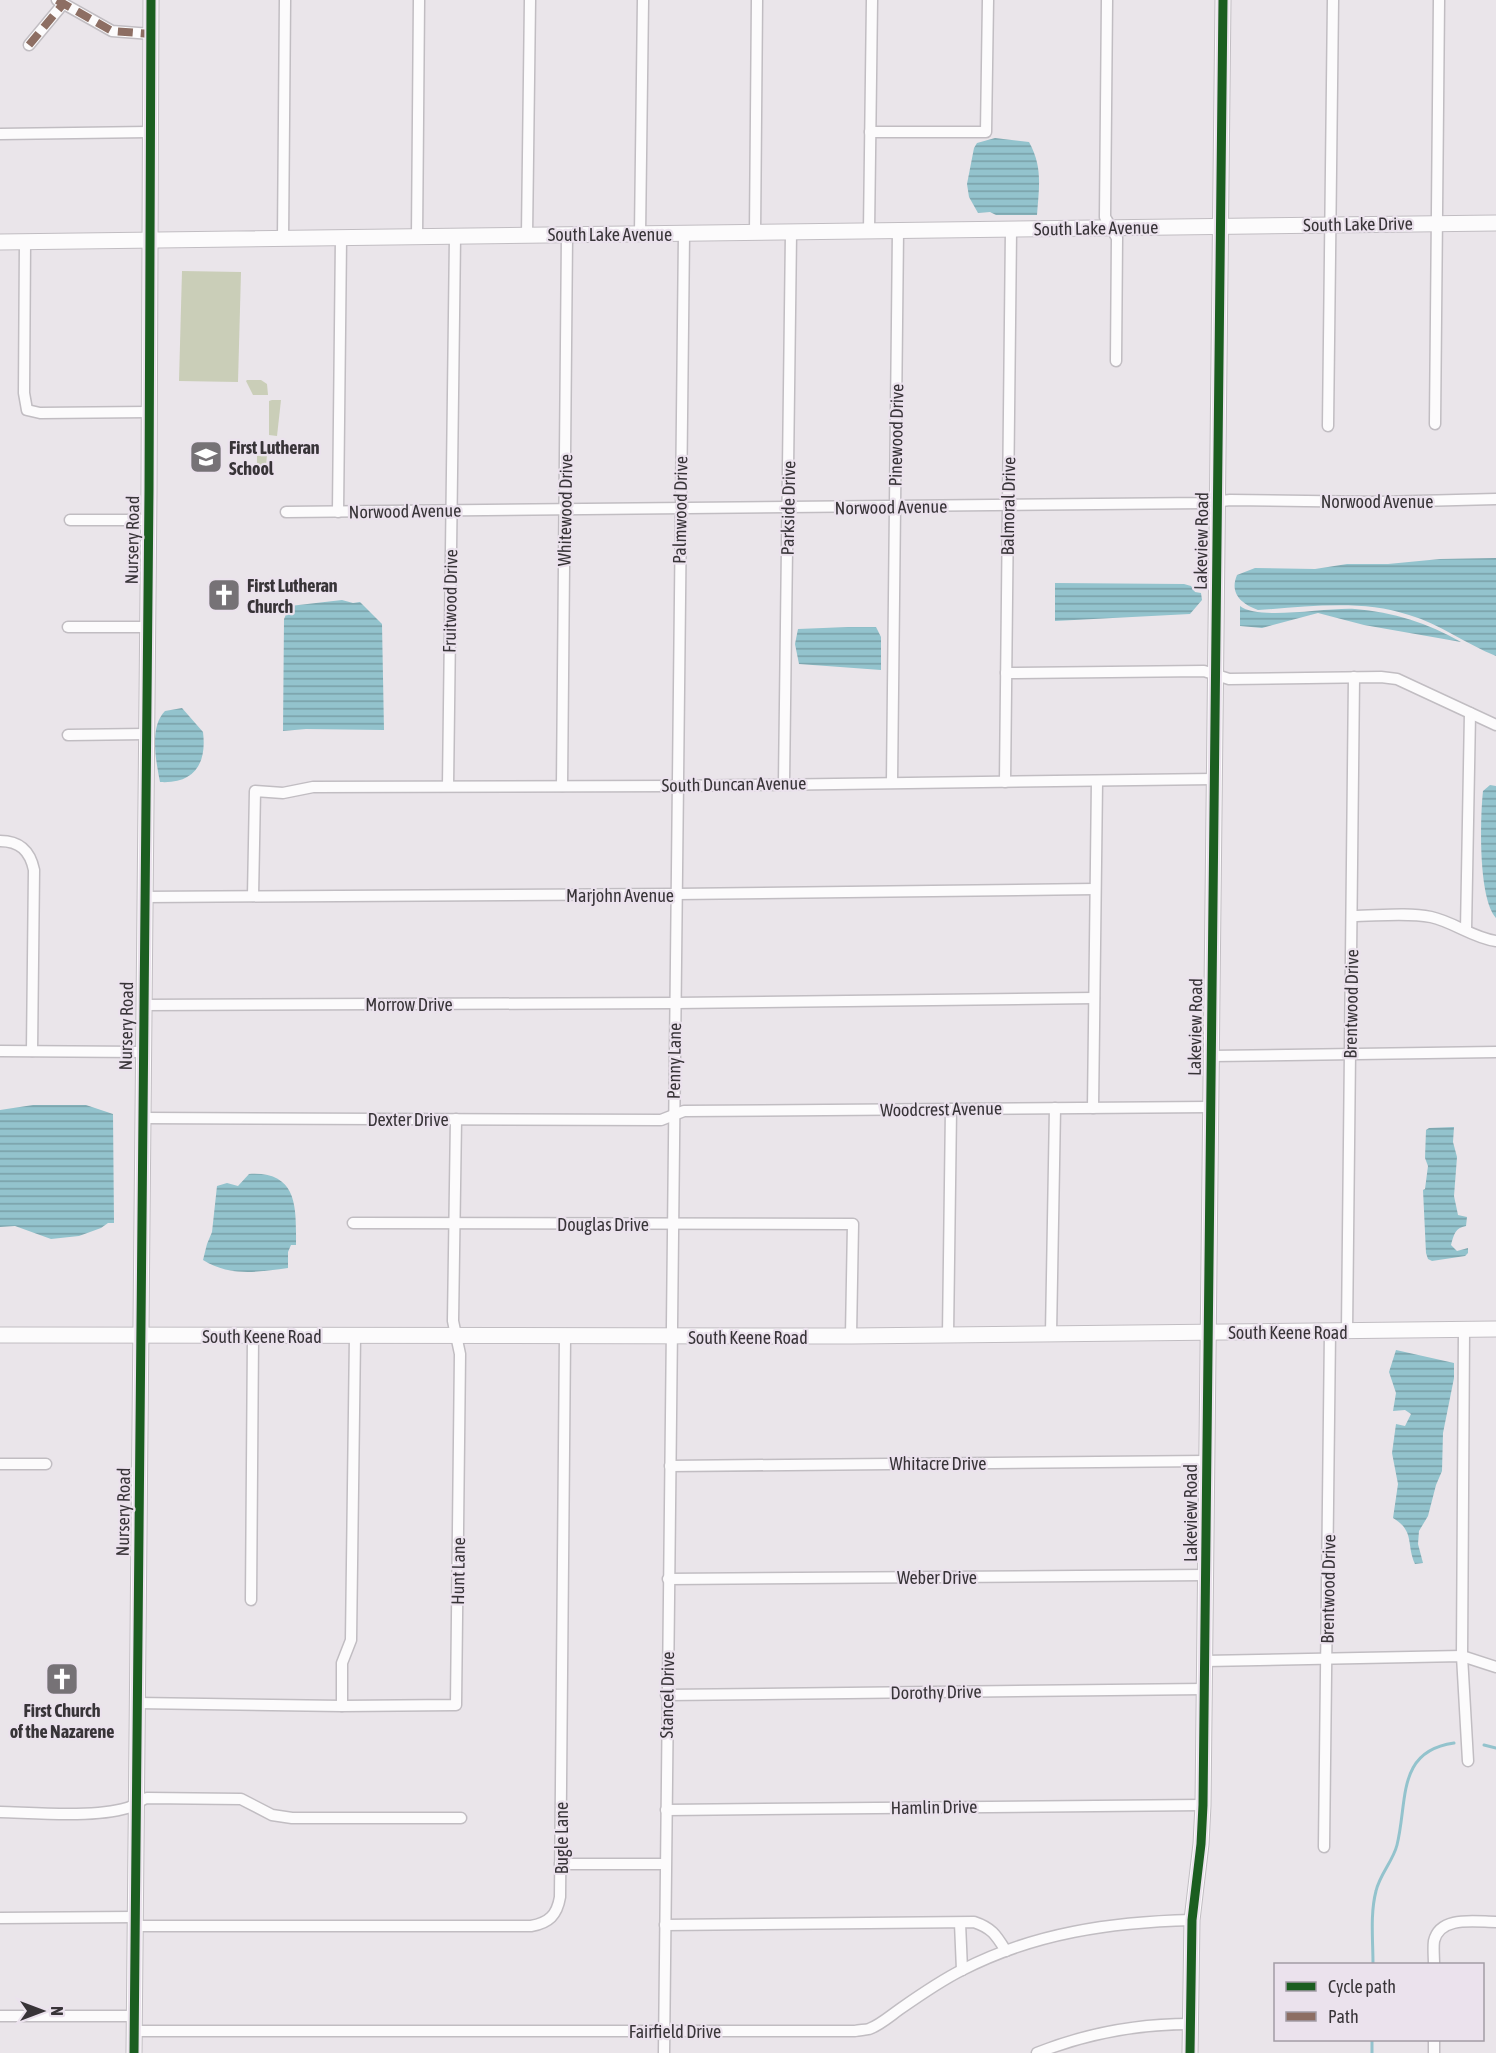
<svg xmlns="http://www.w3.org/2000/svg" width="1496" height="2053" viewBox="0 0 1496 2053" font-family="'Asap Condensed',sans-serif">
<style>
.park{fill:#caceb8}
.water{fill:url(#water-rules)}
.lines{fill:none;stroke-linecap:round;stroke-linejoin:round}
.stream{stroke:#93c3cd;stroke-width:3}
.street-casing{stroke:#c1bdc2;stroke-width:13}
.secondary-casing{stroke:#c1bdc2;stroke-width:17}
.street{stroke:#fcfbfc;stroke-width:10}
.secondary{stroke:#fcfbfc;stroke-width:15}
.quiet{stroke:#8d6e63;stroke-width:8;stroke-dasharray:15 8;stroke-linecap:butt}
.cycleway-casing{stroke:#ebe2ed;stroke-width:13}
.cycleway{stroke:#1b5e20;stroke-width:9}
.labels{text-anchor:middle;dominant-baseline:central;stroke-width:4.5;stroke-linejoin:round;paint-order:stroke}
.street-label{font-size:18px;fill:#383438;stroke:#ebe2ed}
.poi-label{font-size:18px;font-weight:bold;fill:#383438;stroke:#ebe2ed;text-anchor:start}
</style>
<defs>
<pattern id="water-rules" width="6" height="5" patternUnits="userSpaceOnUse" patternTransform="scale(1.5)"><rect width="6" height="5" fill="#93c3cd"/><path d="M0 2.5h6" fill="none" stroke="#799fa7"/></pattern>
</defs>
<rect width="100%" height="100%" fill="#eae5ea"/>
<g class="park">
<path d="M182,271L241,272L238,382L179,381Z"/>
<path d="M247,380H261L267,384L268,395H253L246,381Z"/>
<path d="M272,400H281L277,436L269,435V401Z"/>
<path d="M271,442L281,443V454L270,455Z"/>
<path d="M267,455L265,475H257V456Z"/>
</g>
<g class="water">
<path d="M995,138L1029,142C1043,167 1039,187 1037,215H996L990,212L978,213L969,197L967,184L974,148L977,143Z"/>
<path d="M1496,558V656C1466,644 1440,624 1409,615C1360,599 1308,607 1258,610C1242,604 1229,594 1237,575L1255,568L1315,569L1347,564H1388L1440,559Z"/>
<path d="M1055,583L1184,584L1191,586L1195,592L1201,593L1202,600L1190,614L1055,621Z"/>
<path d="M342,600L353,603L360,602L382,624L384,730L306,729L283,731L284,619L290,606Z"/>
<path d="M1240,606C1259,621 1328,607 1355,609C1393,612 1428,623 1461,642L1364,625L1318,613L1262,628L1240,626Z"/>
<path d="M848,627H876L881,637V670L799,664L795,644L798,629Z"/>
<path d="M182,708L203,732C207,764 194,784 160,782C156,761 149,727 165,711Z"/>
<path d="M1490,785L1496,786V918C1478,899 1480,818 1483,791Z"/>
<path d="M33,1105H86L113,1114L114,1223H108L101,1228L79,1236L51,1239L15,1226L0,1227V1110Z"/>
<path d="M1454,1127L1453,1142L1457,1157L1454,1196L1458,1215L1467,1217L1466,1226C1455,1228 1454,1234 1451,1245L1457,1251L1468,1248V1253L1465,1256L1432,1261L1428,1259L1426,1253L1423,1190L1425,1189L1428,1166L1425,1158L1426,1130L1429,1128Z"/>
<path d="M249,1174C299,1171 296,1209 296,1245H291L288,1252V1268C257,1272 231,1277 203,1260L207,1244L212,1232L217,1186L227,1183L238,1186Z"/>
<path d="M1396,1350L1454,1363V1378L1443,1433L1442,1471L1436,1485L1428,1516L1419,1531L1418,1544L1423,1563L1415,1564C1406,1544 1415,1531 1393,1518L1398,1484L1392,1453L1396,1424L1405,1426L1411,1414L1405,1410L1393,1411L1396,1393L1389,1372Z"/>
</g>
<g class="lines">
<g class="stream">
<path d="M1484,1745L1496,1748"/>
<path d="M1373,1964C1373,1940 1370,1914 1376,1891C1380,1874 1393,1861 1397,1845C1408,1801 1396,1751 1454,1743"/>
<path d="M1372,2053V2040"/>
</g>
<g class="street-casing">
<g id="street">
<path d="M57,0L112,31L151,34"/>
<path d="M1107,0L1105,217L1117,238L1116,361"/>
<path d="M29,45L63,4"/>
<path d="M870,132H986L988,0"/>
<path d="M0,134L149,132"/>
<path d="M869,231L872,0"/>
<path d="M755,233L757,0"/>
<path d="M640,234L643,0"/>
<path d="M527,235L530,0"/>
<path d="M417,237L419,0"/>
<path d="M283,239L285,0"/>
<path d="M25,242L24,393L27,410L40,413L149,412"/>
<path d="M1435,424L1439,0"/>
<path d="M1328,426L1333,0"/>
<path d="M286,512L1205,503L1230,500L1378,502L1496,499"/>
<path d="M338,512L341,238"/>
<path d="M70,520H148"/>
<path d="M68,627H147"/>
<path d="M1006,673L1204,671L1229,679L1381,677L1397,679L1496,725"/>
<path d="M68,735L146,734"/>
<path d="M892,782L898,231"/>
<path d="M1005,782L1011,230"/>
<path d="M784,783L791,233"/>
<path d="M448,786L455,237"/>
<path d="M562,786L567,235"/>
<path d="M0,841C20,841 30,851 34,870L32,1051"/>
<path d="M253,896L255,791L283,793L313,787L677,786L1214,779"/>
<path d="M144,897L676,894L1095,889"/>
<path d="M1352,916C1377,916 1406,912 1431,917C1454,922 1473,938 1496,941"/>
<path d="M1466,930L1470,713"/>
<path d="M143,1005L675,1003L1094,998"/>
<path d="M0,1051L142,1052"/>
<path d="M1212,1056L1496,1052"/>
<path d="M1093,1108L1097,781"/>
<path d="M142,1118L661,1120L684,1111L1210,1107"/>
<path d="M353,1223L853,1224L851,1336"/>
<path d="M1464,1330L1462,1656L1468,1761"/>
<path d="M1347,1331L1354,677"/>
<path d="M1051,1334L1055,1108"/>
<path d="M948,1335L951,1109"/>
<path d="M0,1464H46"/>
<path d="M670,1466L1207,1461"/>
<path d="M668,1579L1206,1575"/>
<path d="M251,1600L253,1336"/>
<path d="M1205,1661L1462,1656L1496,1667"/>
<path d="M666,1695L1205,1689"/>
<path d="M137,1703L342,1706L456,1705L460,1354L453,1321L456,1119"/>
<path d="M342,1706V1663L351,1640L355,1336"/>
<path d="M666,1810L1203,1805"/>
<path d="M0,1812C36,1813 93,1818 127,1808C134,1806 140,1800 147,1798L241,1799L272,1815L292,1818H461"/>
<path d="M1324,1847L1330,1331"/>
<path d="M560,1864H665"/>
<path d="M0,1918L135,1917"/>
<path d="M960,1923L962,1970"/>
<path d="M665,1925L974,1922C992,1928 996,1935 1006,1951"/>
<path d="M135,1926H531C549,1923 557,1915 560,1897L565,1337"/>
<path d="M1434,1964C1434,1957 1433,1948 1434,1941C1440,1915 1476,1922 1496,1922"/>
<path d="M0,2016H134"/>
<path d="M134,2031H855C860,2030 865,2030 869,2029C880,2025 890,2016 900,2009C920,1995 940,1981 962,1970C1034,1933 1111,1922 1192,1920"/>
<path d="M664,2053L684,234"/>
<path d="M1037,2053C1087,2033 1136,2024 1190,2024"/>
<path d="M1434,2053V2040"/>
</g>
</g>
<g class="secondary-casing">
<g id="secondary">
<path d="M0,242L1496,223"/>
<path d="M0,1335L851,1336L1496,1329"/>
<path d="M134,2053L149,491L151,0"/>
<path d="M1190,2053L1192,1920L1201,1844L1203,1805L1223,0"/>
</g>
</g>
<use href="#street" class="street"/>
<use href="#secondary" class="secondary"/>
<g class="quiet">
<path d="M57,0L112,31L151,34"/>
<path d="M29,45L63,4"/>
</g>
<g class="cycleway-casing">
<g id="cycleway">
<path d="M134,2053L149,491L151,0"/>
<path d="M1190,2053L1192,1920L1201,1844L1203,1805L1223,0"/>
</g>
</g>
<use href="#cycleway" class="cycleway"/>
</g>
<defs>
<g id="school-square" transform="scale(1.725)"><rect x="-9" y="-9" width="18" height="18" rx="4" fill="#767276" stroke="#ebe2ed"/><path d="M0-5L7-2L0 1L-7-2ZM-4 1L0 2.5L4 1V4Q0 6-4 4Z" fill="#fff"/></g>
<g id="church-square" transform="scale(1.725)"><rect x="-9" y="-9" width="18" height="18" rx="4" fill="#767276" stroke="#ebe2ed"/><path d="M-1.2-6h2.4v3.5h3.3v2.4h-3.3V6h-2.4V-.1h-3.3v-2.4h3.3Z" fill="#fff"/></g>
</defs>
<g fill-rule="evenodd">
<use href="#school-square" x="206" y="457"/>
<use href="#church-square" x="224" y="595"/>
<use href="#church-square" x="62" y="1679"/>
</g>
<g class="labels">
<g class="street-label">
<text transform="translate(1358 224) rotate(-1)">South Lake Drive</text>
<text transform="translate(1096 228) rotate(-1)">South Lake Avenue</text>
<text x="610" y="234">South Lake Avenue</text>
<text transform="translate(896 435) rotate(-89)">Pinewood Drive</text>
<text x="1377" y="501">Norwood Avenue</text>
<text transform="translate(1008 506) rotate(-89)">Balmoral Drive</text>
<text transform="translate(891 507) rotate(-1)">Norwood Avenue</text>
<text transform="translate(788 508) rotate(-89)">Parkside Drive</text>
<text transform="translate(565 510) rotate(-89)">Whitewood Drive</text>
<text transform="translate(680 510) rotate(-89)">Palmwood Drive</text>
<text transform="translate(405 511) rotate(-1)">Norwood Avenue</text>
<text transform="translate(132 540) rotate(-89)">Nursery Road</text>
<text transform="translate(1201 541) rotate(-89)">Lakeview Road</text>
<text transform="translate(450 601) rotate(-89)">Fruitwood Drive</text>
<text transform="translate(734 784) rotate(-1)">South Duncan Avenue</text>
<text x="620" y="895">Marjohn Avenue</text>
<text x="409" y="1004">Morrow Drive</text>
<text transform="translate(1351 1004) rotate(-89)">Brentwood Drive</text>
<text transform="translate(126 1026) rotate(-89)">Nursery Road</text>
<text transform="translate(1195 1027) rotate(-89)">Lakeview Road</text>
<text transform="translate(674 1061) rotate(-89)">Penny Lane</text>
<text transform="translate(941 1109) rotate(-1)">Woodcrest Avenue</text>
<text x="408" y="1119">Dexter Drive</text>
<text x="603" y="1224">Douglas Drive</text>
<text x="1288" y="1332">South Keene Road</text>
<text x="262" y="1336">South Keene Road</text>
<text x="748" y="1337">South Keene Road</text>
<text x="938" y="1463">Whitacre Drive</text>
<text transform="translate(123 1512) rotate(-89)">Nursery Road</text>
<text transform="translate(1190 1513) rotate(-90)">Lakeview Road</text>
<text transform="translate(458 1571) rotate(-89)">Hunt Lane</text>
<text x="937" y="1577">Weber Drive</text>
<text transform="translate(1328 1589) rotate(-89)">Brentwood Drive</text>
<text transform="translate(936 1692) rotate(-1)">Dorothy Drive</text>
<text transform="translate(667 1695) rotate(-89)">Stancel Drive</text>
<text transform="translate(934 1807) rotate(-1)">Hamlin Drive</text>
<text transform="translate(561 1838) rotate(-90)">Bugle Lane</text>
<text x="675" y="2031">Fairfield Drive</text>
</g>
<g class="poi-label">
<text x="229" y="447">First Lutheran<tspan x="229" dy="21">School</tspan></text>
<text x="247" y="585">First Lutheran<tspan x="247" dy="21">Church</tspan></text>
<text x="62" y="1710" text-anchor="middle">First Church<tspan x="62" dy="21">of the Nazarene</tspan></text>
</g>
</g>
<rect x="1274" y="1963" width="210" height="78" fill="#ebe2ed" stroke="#a39ca5" stroke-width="1.5"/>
<rect x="1286" y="1982" width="30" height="9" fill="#1b5e20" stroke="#a39ca5" stroke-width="1.5"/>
<text x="1328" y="1993" font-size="18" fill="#383438">Cycle path</text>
<rect x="1286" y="2012" width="30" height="9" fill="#8d6e63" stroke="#a39ca5" stroke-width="1.5"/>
<text x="1328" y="2023" font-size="18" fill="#383438">Path</text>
<g transform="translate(42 2011) rotate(90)" stroke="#ebe2ed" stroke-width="4.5" paint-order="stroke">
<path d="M0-4.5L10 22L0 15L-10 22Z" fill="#383438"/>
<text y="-9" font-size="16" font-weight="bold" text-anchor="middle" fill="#383438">N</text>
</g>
</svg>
